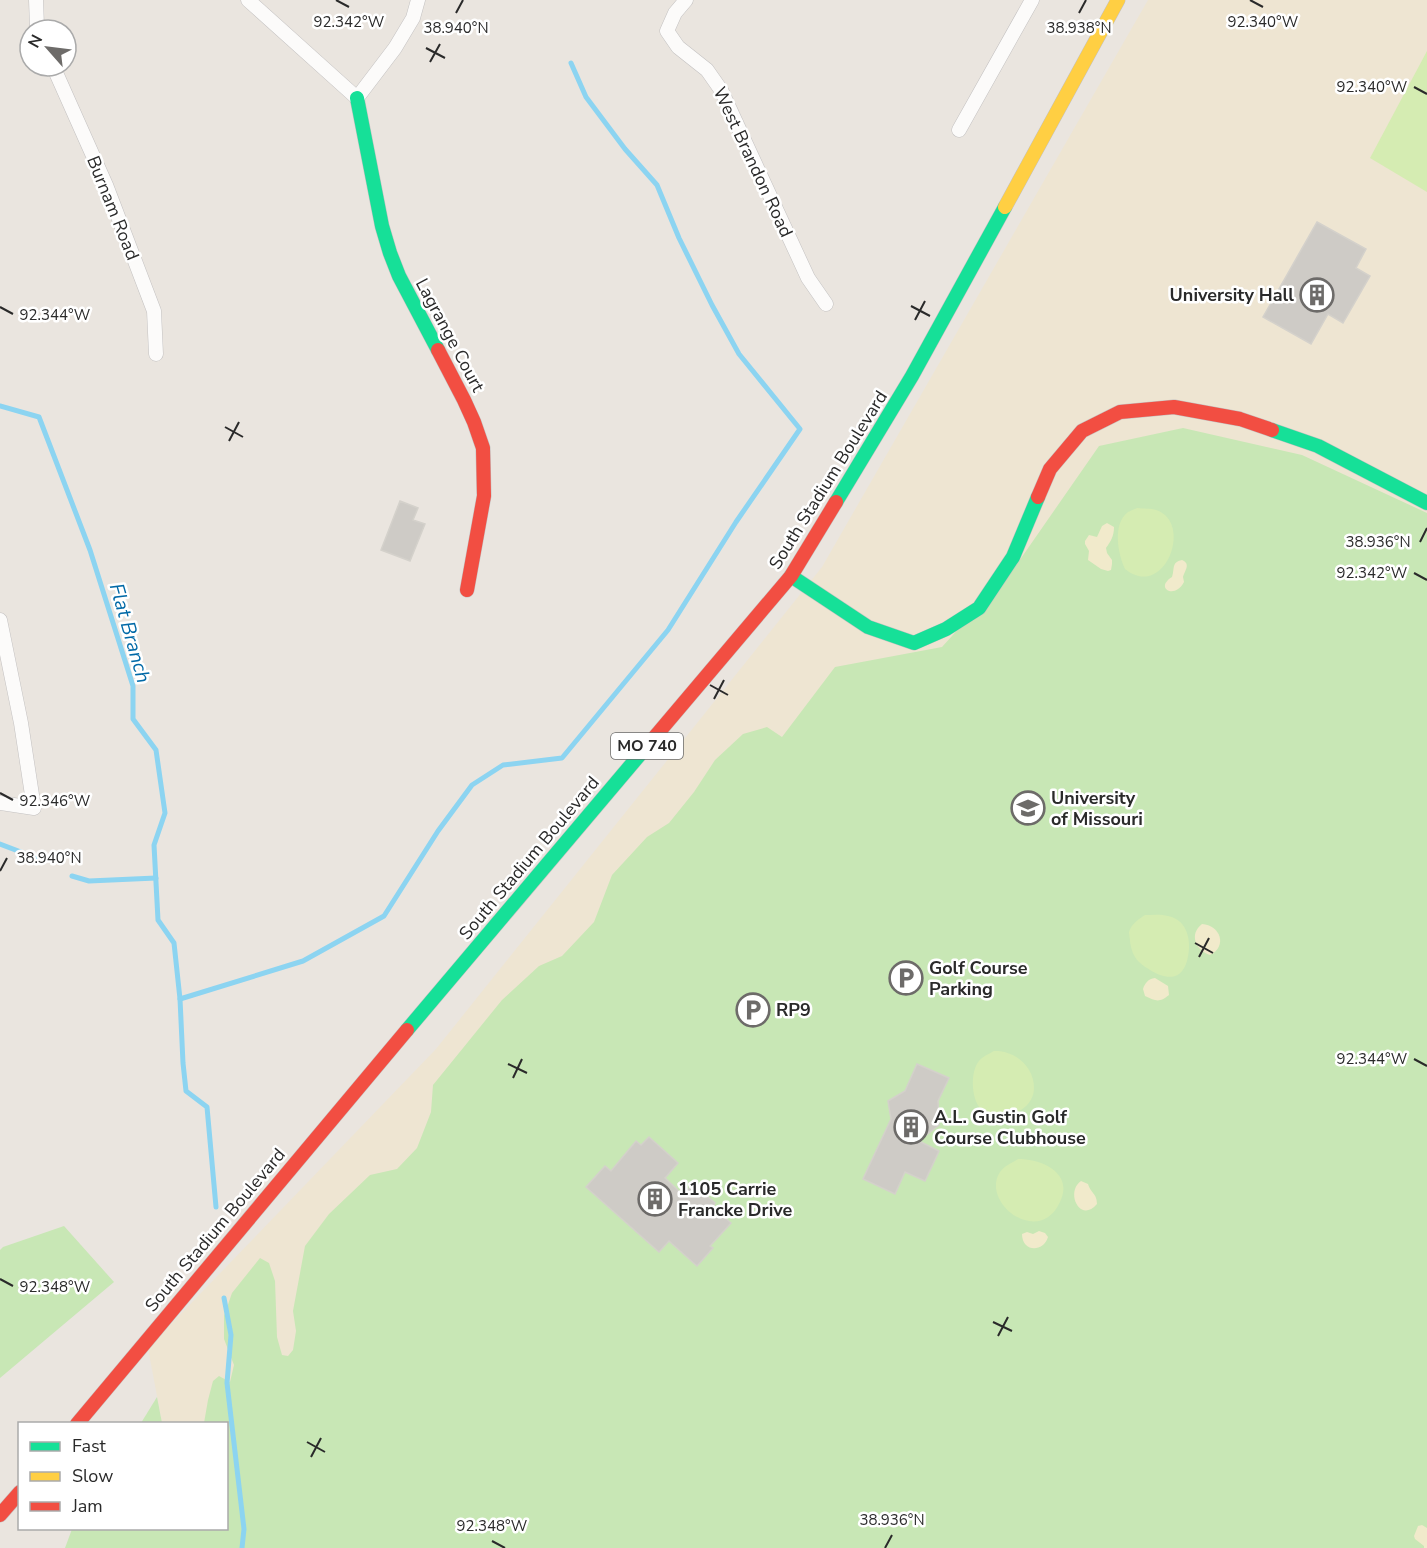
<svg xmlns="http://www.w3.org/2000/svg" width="1427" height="1548" viewBox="0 0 1427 1548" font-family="'Nunito Sans',sans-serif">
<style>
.education{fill:#eee5d2}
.green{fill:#c8e7b5}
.sand{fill:#f1eacb}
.pitch{fill:#d5ecb2}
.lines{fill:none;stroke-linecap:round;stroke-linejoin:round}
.stream{stroke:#8cd4f1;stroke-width:5}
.building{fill:#cecbc6;stroke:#d4d1cb;stroke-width:1.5}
.street-casing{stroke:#c3c1c1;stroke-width:15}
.fast-casing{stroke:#c3c1c1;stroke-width:15}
.slow-casing{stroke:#c3c1c1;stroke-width:15}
.jam-casing{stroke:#c3c1c1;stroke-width:15}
.street{stroke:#fcfbfa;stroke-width:14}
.fast{stroke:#16e098;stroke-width:14}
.slow{stroke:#ffcf43;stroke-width:14}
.jam{stroke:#f24e42;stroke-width:14}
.ticks{fill:none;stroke:#2a2a2a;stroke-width:2}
.labels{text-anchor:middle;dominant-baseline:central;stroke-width:5;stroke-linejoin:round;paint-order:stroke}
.shield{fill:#fff;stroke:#6a6a6a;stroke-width:1.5}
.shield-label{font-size:16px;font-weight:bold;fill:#2a2a2a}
.street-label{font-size:18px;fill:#2a2a2a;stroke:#fff}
.poi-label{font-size:18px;font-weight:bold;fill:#2a2a2a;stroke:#fff;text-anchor:start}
.water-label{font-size:20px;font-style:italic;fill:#0169a7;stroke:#fff}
.ticks-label{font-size:15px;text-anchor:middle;fill:#2a2a2a;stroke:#fff;stroke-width:5;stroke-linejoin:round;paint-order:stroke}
</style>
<rect width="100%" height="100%" fill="#eae5df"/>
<path class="education" d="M1148,0H1427V1548L226,1528V1424L162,1423L148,1348L436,1049L822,567Z"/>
<g class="green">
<path d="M1183,428L1302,455L1427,513V1548H65L72,1529L226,1528V1424L204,1423L208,1400L213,1381L219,1376L230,1382L234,1365L224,1339V1316L232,1293L260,1258L269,1263L275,1281L277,1337L282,1355L288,1356L293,1350L296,1331L293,1311L305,1246L329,1214L370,1175L397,1169L417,1148L431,1112L433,1085L502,1000L539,966L562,956L594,922L612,875L647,837L669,823L694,792L715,760L743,734L767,727L782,737L835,667L942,647L1017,564L1099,446Z"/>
<path d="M64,1226L114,1282L0,1378V1250L3,1247Z"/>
<path d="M157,1397L162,1423H141Z"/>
</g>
<g class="sand">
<path d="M1107,523L1114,527C1114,536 1111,541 1106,548L1107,553L1112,560V564L1111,570L1108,571L1101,569L1088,560L1089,551L1085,544V541L1089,535L1097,537L1102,526Z"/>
<path d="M1182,560C1191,564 1185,570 1183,577L1184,582C1175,600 1154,588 1172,577C1175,569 1171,562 1182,560Z"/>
<path d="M1202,924C1220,925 1228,946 1210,955C1195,950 1189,934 1202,924Z"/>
<path d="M1155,978L1168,986L1169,995C1159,1003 1156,1001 1145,996L1143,989C1145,983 1148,979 1155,978Z"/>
<path d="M1081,1181L1088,1184C1091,1194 1097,1193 1097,1204C1080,1224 1065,1192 1081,1181Z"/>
<path d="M1039,1231L1045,1233L1048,1237C1043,1253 1022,1252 1022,1234L1027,1232L1033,1234Z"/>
<path d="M1422,1525L1427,1528V1548H1424V1546L1415,1539L1414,1536L1418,1526Z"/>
</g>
<g class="pitch">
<path d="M1427,51V192L1370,158Z"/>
<path d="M1137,508C1143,509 1151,508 1156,510C1194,522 1165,601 1125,569C1118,554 1112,524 1128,512C1128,512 1137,508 1137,508Z"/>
<path d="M1145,915C1152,915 1161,914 1168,916C1189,920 1192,944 1187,961C1181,982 1165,979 1150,970C1147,968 1142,965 1139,962C1133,956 1131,949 1130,941C1130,938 1129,935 1129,932C1131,924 1139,919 1145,915Z"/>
<path d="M994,1051C1014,1050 1034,1066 1034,1088C1034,1112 999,1125 981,1109C971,1100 970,1071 979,1061C983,1056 989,1054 994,1051Z"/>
<path d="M1018,1159C1042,1159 1074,1173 1060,1202C1039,1248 980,1202 1000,1172C1004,1166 1012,1163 1018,1159Z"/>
</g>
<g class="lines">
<g class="stream">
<path d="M0,406L39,417L90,550L133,686V719L156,750L165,813L154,845L158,920L174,943L180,999L183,1063L186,1091L207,1107L216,1207"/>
<path d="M0,844L42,860"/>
<path d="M72,876L89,881L156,878"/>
<path d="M180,999L303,961L384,916L438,831L472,785L503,765L562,758L668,630L736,522L800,429L739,354L712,305L679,238L657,185L625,149L586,97L571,63"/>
<path d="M224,1298L231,1335L227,1383L244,1529L242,1548"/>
</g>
</g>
<g class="building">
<path d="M1317,222L1366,249L1356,268L1370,276L1343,323L1328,314L1311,344L1263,317Z"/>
<path d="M400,501L418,508L413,520L425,524L410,561L381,550Z"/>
<path d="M917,1064L949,1078L938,1101L939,1125L919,1141L939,1151L925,1181L905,1172L895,1194L863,1179L891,1119L888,1101L905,1091Z"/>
<path d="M649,1137L678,1163L665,1178L683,1195L693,1184L715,1203L713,1207L731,1223L710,1246L713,1248L697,1266L669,1241L659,1252L586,1187L605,1166L611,1171L636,1141L641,1145Z"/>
</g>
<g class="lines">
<g class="street-casing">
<g id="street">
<path d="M36,0L37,26L38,30"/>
<path d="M248,0L357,98L395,48L413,18L418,0"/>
<path d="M686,0L675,13L667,31L678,47L707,70L721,90L808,278L826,304"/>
<path d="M53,66L106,185L154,311L156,354"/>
<path d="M959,130L1032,0"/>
<path d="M0,620L21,723L34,808L0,803"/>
</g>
</g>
<g class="fast-casing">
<g id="fast">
<path d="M357,98L382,226L390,253L399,276L438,350"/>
<path d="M1272,430L1318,446L1427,503"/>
<path d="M836,502L912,376L1005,207"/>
<path d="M791,576L868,627L914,643L946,629L979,608L1013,557L1038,497"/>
<path d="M407,1030L653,739"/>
</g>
</g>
<g class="slow-casing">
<path id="slow" d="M1005,207L1118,0"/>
</g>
<g class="jam-casing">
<g id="jam">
<path d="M438,350L464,400L474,422L483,448L484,496L467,590"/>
<path d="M1038,497L1050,469L1082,431L1120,412L1174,407L1240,419L1272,430"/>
<path d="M653,739L791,576L836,502"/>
<path d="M77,1424L407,1030"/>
<path d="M0,1515L20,1492"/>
</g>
</g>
<use href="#street" class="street"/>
<use href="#fast" class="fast"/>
<use href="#slow" class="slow"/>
<use href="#jam" class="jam"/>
</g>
<path class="ticks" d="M336,0L349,7M1250,0L1263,7M456,13L463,0M1079,13L1086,0M426,48L445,58M430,62L440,44M1414,87L1427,94M911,306L930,316M0,307L13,314M915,320L925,301M225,427L243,437M229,441L239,422M1420,542L1427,528M1414,573L1427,580M710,685L728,695M714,699L724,680M0,793L13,800M0,871L7,858M1195,943L1213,953M1199,957L1209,938M1414,1059L1427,1066M508,1064L527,1073M513,1078L522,1059M0,1279L13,1286M993,1322L1012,1331M998,1336L1008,1317M307,1442L325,1452M311,1457L321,1438M492,1541L505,1548M885,1548L892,1535"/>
<defs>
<g id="building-ring" transform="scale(1.725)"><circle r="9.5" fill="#fff" stroke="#6d6b69" stroke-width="1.5"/><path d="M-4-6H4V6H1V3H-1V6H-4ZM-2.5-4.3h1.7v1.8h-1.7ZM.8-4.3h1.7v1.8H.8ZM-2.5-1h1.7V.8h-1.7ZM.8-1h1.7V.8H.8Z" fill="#6d6b69"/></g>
<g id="university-ring" transform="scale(1.725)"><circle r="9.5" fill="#fff" stroke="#6d6b69" stroke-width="1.5"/><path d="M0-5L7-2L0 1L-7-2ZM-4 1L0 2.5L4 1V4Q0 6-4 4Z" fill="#6d6b69"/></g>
<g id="parking-ring" transform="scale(1.725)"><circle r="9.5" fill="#fff" stroke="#6d6b69" stroke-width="1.5"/><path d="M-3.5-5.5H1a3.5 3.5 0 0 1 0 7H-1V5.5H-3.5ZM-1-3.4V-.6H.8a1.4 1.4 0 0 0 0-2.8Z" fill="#6d6b69"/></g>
</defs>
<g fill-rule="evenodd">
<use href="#building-ring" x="1317" y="295"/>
<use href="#university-ring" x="1028" y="808"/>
<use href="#parking-ring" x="906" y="978"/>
<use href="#parking-ring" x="753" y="1010"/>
<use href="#building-ring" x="911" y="1127"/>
<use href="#building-ring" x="655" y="1199"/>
</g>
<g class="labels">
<rect class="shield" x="611" y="733" width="72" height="26" rx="4.5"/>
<g class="shield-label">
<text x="647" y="746">MO 740</text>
</g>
<g class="street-label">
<text transform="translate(753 162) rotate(65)">West Brandon Road</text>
<text transform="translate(113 208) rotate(68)">Burnam Road</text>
<text transform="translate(450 335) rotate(62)">Lagrange Court</text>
<text transform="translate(828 480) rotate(-58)">South Stadium Boulevard</text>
<text transform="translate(529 858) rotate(-50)">South Stadium Boulevard</text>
<text transform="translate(215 1230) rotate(-50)">South Stadium Boulevard</text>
</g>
<g class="poi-label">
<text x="1294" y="295" text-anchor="end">University Hall</text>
<text x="1051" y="798">University<tspan x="1051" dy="21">of Missouri</tspan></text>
<text x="929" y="968">Golf Course<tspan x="929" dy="21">Parking</tspan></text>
<text x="776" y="1010">RP9</text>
<text x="934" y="1117">A.L. Gustin Golf<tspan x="934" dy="21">Course Clubhouse</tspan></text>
<text x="678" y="1189">1105 Carrie<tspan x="678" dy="21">Francke Drive</tspan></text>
</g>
<g class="water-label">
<text transform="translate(130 633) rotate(74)">Flat Branch</text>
</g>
</g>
<g class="ticks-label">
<text x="349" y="27">92.342°W</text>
<text x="1263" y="27">92.340°W</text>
<text x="456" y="33">38.940°N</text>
<text x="1079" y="33">38.938°N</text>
<text x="1372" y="92">92.340°W</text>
<text x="55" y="320">92.344°W</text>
<text x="1378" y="547">38.936°N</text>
<text x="1372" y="578">92.342°W</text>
<text x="55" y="806">92.346°W</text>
<text x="49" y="863">38.940°N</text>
<text x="1372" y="1064">92.344°W</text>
<text x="55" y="1292">92.348°W</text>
<text x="892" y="1525">38.936°N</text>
<text x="492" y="1531">92.348°W</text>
</g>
<rect x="18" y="1422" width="210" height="108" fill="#ffffff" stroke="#aaaaaa" stroke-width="1.5"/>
<rect x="30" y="1442" width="30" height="9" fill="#16e098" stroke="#aaaaaa" stroke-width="1.5"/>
<text x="72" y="1452" font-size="18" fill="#2a2a2a">Fast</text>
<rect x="30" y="1472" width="30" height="9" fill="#ffcf43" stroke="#aaaaaa" stroke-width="1.5"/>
<text x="72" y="1482" font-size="18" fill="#2a2a2a">Slow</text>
<rect x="30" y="1502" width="30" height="9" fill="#f24e42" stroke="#aaaaaa" stroke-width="1.5"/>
<text x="72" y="1512" font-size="18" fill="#2a2a2a">Jam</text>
<g transform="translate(48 48) rotate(298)"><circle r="28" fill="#ffffff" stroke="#aaaaaa" stroke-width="1.5"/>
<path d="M0-4.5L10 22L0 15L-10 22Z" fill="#6d6b69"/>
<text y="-9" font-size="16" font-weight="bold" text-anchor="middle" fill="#2a2a2a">N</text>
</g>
</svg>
